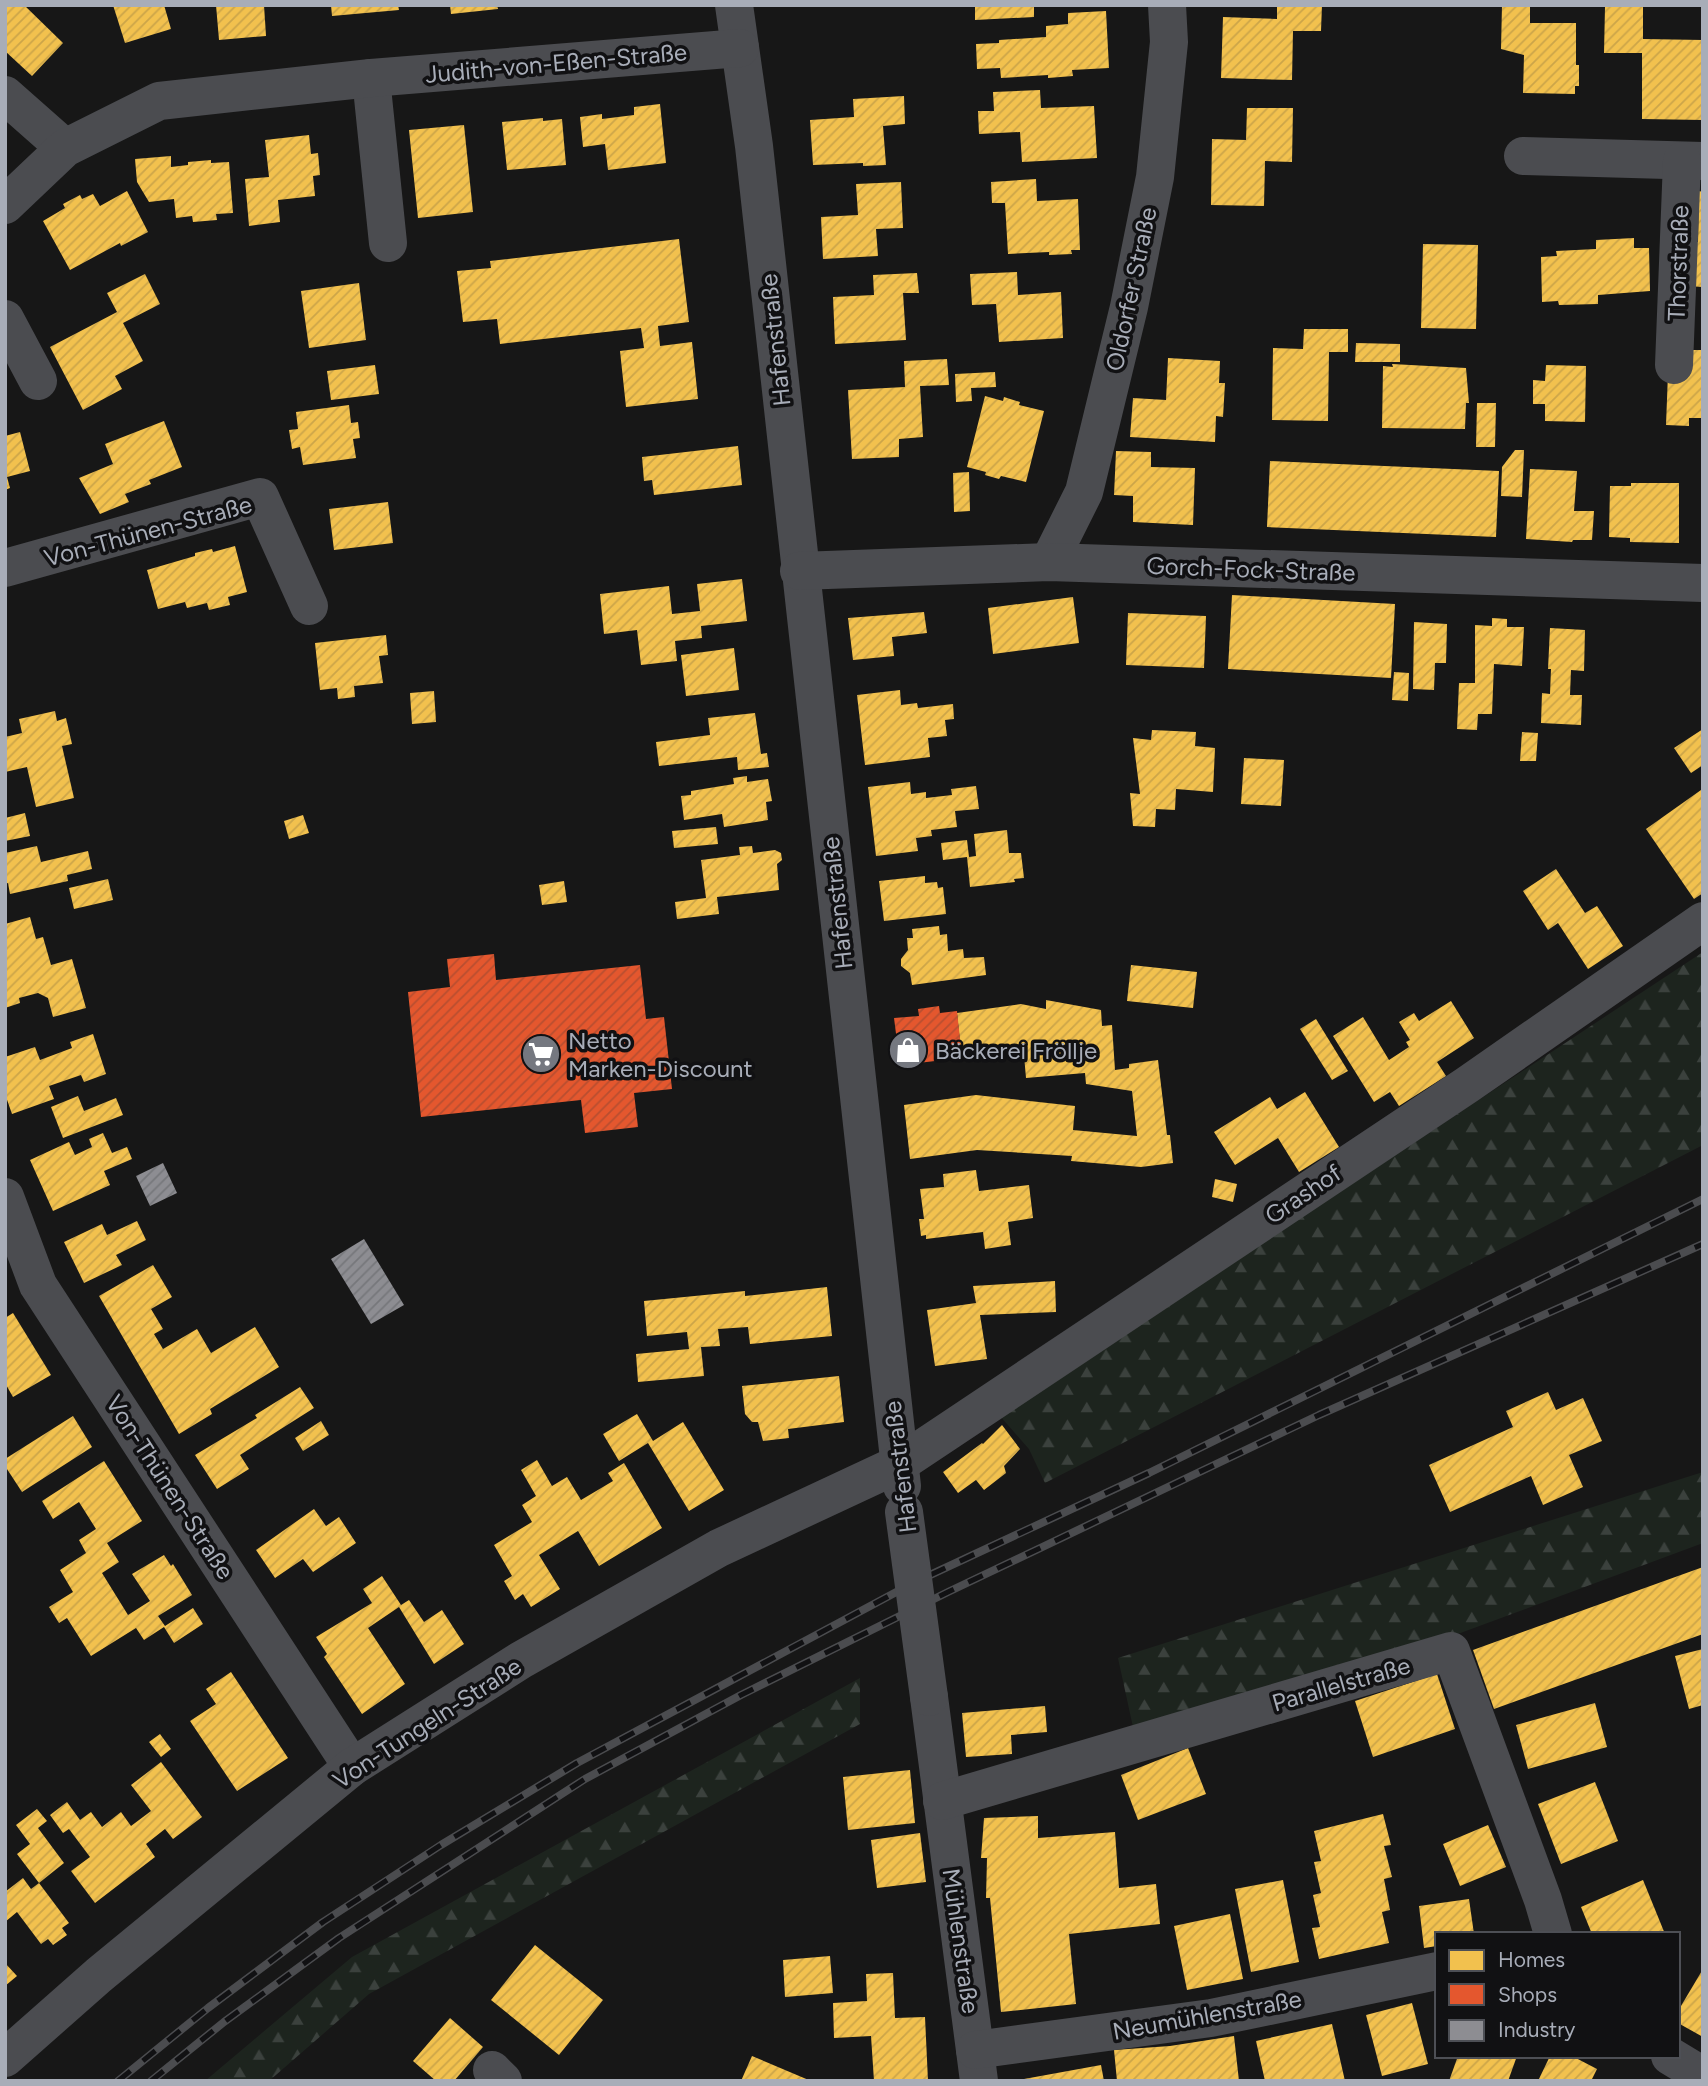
<svg xmlns="http://www.w3.org/2000/svg" width="1708" height="2086" viewBox="0 0 1708 2086" font-family="Figtree,sans-serif">
<style>
.forest{fill:url(#forest-firs)}
.homes{fill:url(#homes-hatch)}
.shops{fill:url(#shops-hatch)}
.industry{fill:url(#industry-hatch)}
.lines{fill:none;stroke-linecap:round;stroke-linejoin:round}
.minor{stroke:#4b4c50;stroke-width:38}
.rail-casing{stroke:#4b4c4f;stroke-width:8}
.rail{stroke:#111113;stroke-width:5;stroke-dasharray:16;stroke-linecap:butt}
.minor-bridge{stroke:#4b4c50;stroke-width:38}
.labels{text-anchor:middle;dominant-baseline:central;stroke-width:7;stroke-linejoin:round;paint-order:stroke}
.street-label{font-size:24px;fill:#a8adb8;stroke:#111113}
.poi-label{font-size:24px;fill:#a8adb8;stroke:#111113;text-anchor:start}
</style>
<defs>
<pattern id="forest-firs" width="22" height="20" patternUnits="userSpaceOnUse" patternTransform="scale(1.75)"><rect width="22" height="20" fill="#1d241e"/><path d="M5 1l3.5 6h-7zM16 11l3.5 6h-7z" fill="#3b413d"/></pattern>
<pattern id="homes-hatch" width="6" height="6" patternUnits="userSpaceOnUse" patternTransform="scale(1.75)"><rect width="6" height="6" fill="#f2c14e"/><path d="M-1 1l2-2M0 6l6-6M5 7l2-2" fill="none" stroke="#cca549"/></pattern>
<pattern id="shops-hatch" width="6" height="6" patternUnits="userSpaceOnUse" patternTransform="scale(1.75)"><rect width="6" height="6" fill="#e4572e"/><path d="M-1 1l2-2M0 6l6-6M5 7l2-2" fill="none" stroke="#b84e30"/></pattern>
<pattern id="industry-hatch" width="6" height="6" patternUnits="userSpaceOnUse" patternTransform="scale(1.75)"><rect width="6" height="6" fill="#8d8d92"/><path d="M-1 1l2-2M0 6l6-6M5 7l2-2" fill="none" stroke="#76777b"/></pattern>
</defs>
<rect width="100%" height="100%" fill="#171717"/>
<g class="forest">
<path d="M1703,952V1145L1045,1483L1029,1449L1000,1416Z"/>
<path d="M1703,1472V1543L1455,1635L1133,1727L1118,1658Z"/>
<path d="M860,1678V1724L369,1994L269,2081H205L352,1957Z"/>
</g>
<g class="homes">
<path d="M5,5H24L63,43L32,76L5,51Z"/>
<path d="M113,5H164L171,29L125,43Z"/>
<path d="M216,5H264L266,36L219,40Z"/>
<path d="M331,5H398L399,10L332,16Z"/>
<path d="M450,5H497L498,9L451,14Z"/>
<path d="M975,5H1034V17L975,20Z"/>
<path d="M1277,5H1322L1321,31H1293L1292,80L1221,78L1223,17L1277,19Z"/>
<path d="M1502,5H1530V23H1576V65H1579V86H1575V94L1523,93L1524,55L1501,49Z"/>
<path d="M1605,7H1643V39L1703,40V120L1642,119V53H1604Z"/>
<path d="M1106,11L1109,68L1072,70L1073,76L1048,78V75L1001,78L1000,68L977,69L976,44L999,43V40L1046,37V26L1068,24V13Z"/>
<path d="M1040,90L1041,108L1094,106L1097,158L1022,162L1020,132L979,134L978,111H994L993,92Z"/>
<path d="M904,96L905,124L883,126L886,165L863,166V163L813,165L810,120L854,117L853,99Z"/>
<path d="M660,104L666,163L608,170L605,144L583,147L580,117L602,114V119L634,115V107Z"/>
<path d="M1247,108H1293L1292,162L1265,161L1264,206L1211,205L1212,139L1246,140Z"/>
<path d="M543,118V121L562,119L566,165L507,170L502,122Z"/>
<path d="M464,125L473,212L418,218L409,130Z"/>
<path d="M309,135L311,154L318,153L320,175L313,176L315,196L278,200L280,222L249,226L245,179L269,177L265,140Z"/>
<path d="M171,156V167L188,165V162L211,160V163L229,162L233,213L216,214L217,220L193,222L192,216L176,218L174,199L149,202L137,182L135,159Z"/>
<path d="M1036,179L1037,201L1078,199L1080,250H1071L1072,254L1049,255V252L1008,254L1005,203H992L991,182Z"/>
<path d="M901,182L903,228L876,229L878,256L823,259L821,217L858,215L856,184Z"/>
<path d="M127,191L148,232L121,246L120,243L70,270L43,221L65,208L63,204L80,195L82,199L93,194L100,206Z"/>
<path d="M1699,191L1703,192V287L1685,286L1686,242H1698Z"/>
<path d="M1634,238V248H1649L1650,291L1598,295V304L1559,305L1558,301L1542,302L1541,257L1557,256L1556,251L1596,249V240Z"/>
<path d="M679,239L689,322L658,326L660,346L692,342L698,399L626,407L620,351L644,348L641,328L500,344L497,319L463,322L457,271L491,268L490,261Z"/>
<path d="M1423,244L1478,245L1476,329L1421,328Z"/>
<path d="M1017,272L1018,295L1061,292L1063,338L999,342L996,304L972,305L970,274Z"/>
<path d="M917,273L919,293H903L906,340L835,344L833,297L874,295L873,275Z"/>
<path d="M145,274L160,304L123,323L143,361L115,376L122,389L83,410L50,347L117,312L107,293Z"/>
<path d="M359,283L366,340L309,348L301,291Z"/>
<path d="M1304,329H1348V352H1329L1328,421L1272,420L1273,348L1303,349Z"/>
<path d="M1356,343L1400,344V362H1355Z"/>
<path d="M1691,350H1703V418H1689V426L1666,425L1668,373Z"/>
<path d="M1168,358L1220,361L1219,383H1225L1223,417L1216,416L1215,442L1130,437L1133,398L1166,400Z"/>
<path d="M947,359L949,385L920,386L923,437L899,439V457L852,459L848,390L905,387L904,361Z"/>
<path d="M1392,364L1466,368L1469,403H1466L1465,429L1382,428L1383,366L1393,367Z"/>
<path d="M375,365L379,394L331,400L327,371Z"/>
<path d="M1546,365L1586,366L1585,422L1545,421V404H1533V380L1545,381Z"/>
<path d="M995,372L996,387L971,388L972,401L956,402L955,374Z"/>
<path d="M985,396L1003,401L1004,397L1020,402L1019,405L1044,411L1026,482L1001,476L999,479L985,475L986,472L967,467Z"/>
<path d="M1477,403H1496L1495,447H1476Z"/>
<path d="M349,405L351,423L358,422L360,438L353,439L356,458L303,465L300,447L292,449L289,430L298,429L296,412Z"/>
<path d="M164,421L182,467L149,480L151,484L125,494L129,502L100,514L79,478L113,464L105,444Z"/>
<path d="M20,432L30,471L7,477L10,488L5,490V436Z"/>
<path d="M738,446L742,485L654,495L652,480L644,481L642,457Z"/>
<path d="M1515,450H1524L1522,497L1501,496L1502,467Z"/>
<path d="M1116,451L1151,452V467L1195,468L1193,525L1133,522V496L1114,495Z"/>
<path d="M1270,461L1499,471L1496,537L1267,527Z"/>
<path d="M1530,469L1577,471L1574,511H1594L1592,540H1573L1572,542L1526,539Z"/>
<path d="M969,472L970,511L954,512L953,473Z"/>
<path d="M1631,483H1679V543L1630,542V538L1609,537L1610,486H1631Z"/>
<path d="M388,502L393,543L334,550L329,509Z"/>
<path d="M235,546L247,592L228,597L230,605L209,610L207,603L187,608L185,602L158,609L147,570L195,556V553L212,549L213,552Z"/>
<path d="M742,579L747,621L701,626L702,638L675,641L677,661L641,665L637,630L604,634L600,594L669,586L672,614L700,611L697,584Z"/>
<path d="M1232,595L1395,604L1391,678L1228,669Z"/>
<path d="M1073,597L1079,643L993,654L988,608Z"/>
<path d="M924,612L927,633L892,637L894,656L853,660L848,618Z"/>
<path d="M1128,613L1206,616L1204,668L1126,665Z"/>
<path d="M1492,618L1507,619V627H1524L1522,666L1494,664L1492,714H1478L1477,730L1457,729L1459,683H1475V625L1492,626Z"/>
<path d="M1414,622L1447,624L1446,663H1435L1434,690L1413,689Z"/>
<path d="M1550,628L1585,630L1584,671L1571,670L1570,695H1582L1581,725L1541,723L1542,693L1550,694L1551,669H1548Z"/>
<path d="M386,635L388,655L379,656L383,683L354,686L355,697L338,699L337,688L320,690L315,643Z"/>
<path d="M734,648L739,690L686,696L681,655Z"/>
<path d="M1394,672L1409,673L1408,701L1392,700Z"/>
<path d="M900,690L901,705L917,703L918,708L953,704L954,719L945,720L947,736L928,738L930,757L865,765L857,695Z"/>
<path d="M434,691L436,722L412,724L410,693Z"/>
<path d="M55,711L57,721L66,718L72,744L62,746L74,798L36,807L27,767L5,772V737L22,733L19,719Z"/>
<path d="M755,713L761,754L767,753L769,767L738,770L737,757L659,766L656,742L710,735L708,718Z"/>
<path d="M1703,729V765L1691,773L1674,748Z"/>
<path d="M1152,730L1196,732L1195,746L1215,748L1213,792L1176,789L1175,810L1156,809L1155,827L1133,826L1130,793L1140,794L1133,738L1151,740Z"/>
<path d="M1522,732L1538,733L1536,761H1520Z"/>
<path d="M1244,758L1284,760L1281,806L1241,804Z"/>
<path d="M747,776V782L768,779L772,801L766,802L768,820L724,827L722,814L684,820L681,796L691,795V791L734,784L733,778Z"/>
<path d="M910,782L911,794L926,792V798L952,795L951,789L976,786L979,809L955,811L957,827L931,830L932,836L916,838L918,851L876,856L868,787Z"/>
<path d="M1701,790L1703,793V893L1694,899L1646,829Z"/>
<path d="M25,813L30,836L5,841V818Z"/>
<path d="M303,815L309,833L289,839L284,821Z"/>
<path d="M716,827L718,844L674,848L672,831Z"/>
<path d="M1007,830L1009,853H1021L1024,878L1014,879L1015,882L970,887L967,857L943,860L941,843L967,840L969,857L976,856L974,834Z"/>
<path d="M37,846L41,862L88,851L92,869L67,875L68,881L10,894L8,883L5,884V853Z"/>
<path d="M752,846L753,853L775,850L781,853L782,860L777,864L779,890L717,897L719,914L677,919L675,902L706,898L701,860L740,855L739,847Z"/>
<path d="M1556,869L1585,913L1597,906L1623,946L1588,969L1558,923L1548,930L1523,891Z"/>
<path d="M925,876V883L937,882L938,888L943,887L946,914L884,921L879,881Z"/>
<path d="M108,879L113,900L74,909L69,888Z"/>
<path d="M564,881L567,902L542,905L539,885Z"/>
<path d="M30,917L36,939L43,937L51,965L72,959L86,1008L53,1017L48,998L38,993L19,998L20,1003L5,1008V924Z"/>
<path d="M939,926L940,935L947,934L948,951L963,949L964,958L984,957L986,975L912,985L910,973L901,966V959L908,950L907,938H913L912,929Z"/>
<path d="M1131,965L1197,972L1193,1008L1127,1001Z"/>
<path d="M1046,1000L1101,1010L1102,1026L1112,1025L1115,1070L1129,1068V1064L1158,1060L1167,1135H1170L1173,1163L1141,1167L1071,1161L1072,1156L977,1150L910,1159L904,1105L976,1095L1075,1106L1073,1130L1137,1136L1132,1091L1086,1084L1085,1073L1026,1078L1023,1044L961,1051L957,1013L1021,1004L1046,1009Z"/>
<path d="M1451,1001L1474,1038L1437,1062L1446,1076L1399,1106L1390,1092L1374,1102L1333,1036L1363,1017L1389,1060L1409,1047L1406,1042L1410,1040L1399,1022L1414,1013L1419,1021Z"/>
<path d="M1316,1019L1348,1071L1332,1080L1300,1029Z"/>
<path d="M93,1034L106,1074L84,1082L81,1075L49,1086L54,1099L12,1114L5,1094V1057L35,1047L40,1060L72,1048L70,1042Z"/>
<path d="M1305,1092L1339,1147L1299,1172L1278,1138L1235,1165L1214,1132L1270,1097L1277,1109Z"/>
<path d="M78,1096L84,1111L116,1098L123,1115L63,1138L51,1107Z"/>
<path d="M103,1133L112,1153L127,1147L132,1159L104,1171L110,1185L53,1211L30,1160L69,1142L75,1155L92,1147L89,1139Z"/>
<path d="M976,1170L979,1191L1029,1185L1033,1218L1008,1222L1011,1245L985,1249L983,1232L926,1239V1235L921,1236L919,1219H924L920,1189L944,1187L943,1174Z"/>
<path d="M1215,1179L1237,1184L1233,1202L1212,1197Z"/>
<path d="M137,1221L146,1240L116,1255L122,1265L84,1283L64,1242L102,1224L107,1235Z"/>
<path d="M153,1265L172,1297L151,1309L163,1329L154,1334L163,1349L197,1329L211,1353L255,1327L279,1367L210,1409L212,1414L179,1434L99,1296Z"/>
<path d="M1055,1281L1056,1312L980,1315L987,1359L935,1366L927,1310L976,1303L973,1286Z"/>
<path d="M827,1287L832,1336L750,1344L748,1327L718,1329L720,1346L701,1347L704,1376L638,1382L636,1354L689,1349L687,1332L647,1336L644,1301L745,1291V1296Z"/>
<path d="M13,1313L51,1375L13,1397L5,1383V1318Z"/>
<path d="M839,1376L844,1422L788,1429L789,1438L763,1441L758,1422H752L745,1414L742,1386Z"/>
<path d="M300,1387L314,1408L240,1455L249,1469L217,1489L195,1455L257,1418L255,1415Z"/>
<path d="M1548,1392L1556,1410L1583,1398L1602,1441L1569,1455L1583,1487L1543,1505L1531,1476L1450,1512L1429,1465L1513,1427L1506,1411Z"/>
<path d="M637,1414L653,1441L683,1422L724,1490L689,1511L648,1443L619,1461L603,1434Z"/>
<path d="M73,1416L92,1447L22,1492L5,1466V1459Z"/>
<path d="M321,1421L329,1435L303,1451L295,1438Z"/>
<path d="M1002,1425L1020,1449L1004,1466L1006,1473L984,1490L976,1480L958,1493L943,1472L982,1443L983,1444Z"/>
<path d="M537,1460L552,1486L567,1477L581,1500L613,1481L608,1473L624,1463L662,1528L599,1566L578,1531L539,1555L560,1589L531,1607L523,1594L515,1600L504,1581L512,1576L494,1545L532,1522L522,1505L536,1496L521,1470Z"/>
<path d="M104,1461L142,1521L107,1543L119,1562L102,1573L128,1615L150,1601L132,1574L164,1555L171,1566L173,1564L192,1595L158,1616L165,1626L193,1608L203,1624L174,1643L164,1627L144,1640L136,1628L91,1656L67,1618L59,1623L49,1607L73,1592L60,1570L86,1553L79,1540L96,1529L79,1502L53,1519L42,1501Z"/>
<path d="M314,1509L326,1526L339,1517L356,1543L313,1572L303,1559L275,1578L256,1550Z"/>
<path d="M1703,1567V1634L1494,1709L1473,1650Z"/>
<path d="M382,1576L401,1605L409,1600L424,1622L442,1610L464,1644L434,1664L399,1607L368,1628L405,1684L362,1714L324,1657L327,1654L316,1637L372,1603L363,1589Z"/>
<path d="M1703,1649V1705L1689,1709L1675,1656Z"/>
<path d="M231,1672L288,1758L237,1791L190,1721L216,1704L206,1689Z"/>
<path d="M1437,1674L1455,1729L1373,1757L1355,1701Z"/>
<path d="M1595,1703L1607,1747L1528,1769L1516,1725Z"/>
<path d="M1045,1706L1047,1732L1011,1735L1012,1754L966,1757L962,1713Z"/>
<path d="M160,1734L171,1749L161,1757L149,1742Z"/>
<path d="M1188,1748L1206,1794L1138,1820L1121,1775Z"/>
<path d="M161,1762L202,1817L173,1839L165,1829L146,1844L155,1857L95,1903L71,1871L90,1857L69,1829L63,1833L50,1815L67,1802L80,1820L91,1812L102,1827L121,1812L131,1826L151,1811L131,1785Z"/>
<path d="M910,1770L915,1823L848,1830L843,1777Z"/>
<path d="M1595,1782L1618,1841L1561,1864L1538,1804Z"/>
<path d="M37,1809L47,1821L38,1828L64,1863L39,1883L17,1854L30,1844L16,1825Z"/>
<path d="M1383,1814L1391,1845L1384,1846L1392,1877L1384,1879L1390,1910L1382,1912L1389,1943L1319,1959L1312,1928L1320,1927L1313,1895L1321,1893L1314,1862L1321,1861L1314,1831Z"/>
<path d="M1038,1816V1838L1115,1832L1119,1888L1156,1884L1160,1924L1069,1934L1076,2004L1001,2012L990,1898H986L987,1858H981L984,1818Z"/>
<path d="M1488,1825L1506,1867L1460,1886L1443,1844Z"/>
<path d="M920,1833L926,1882L877,1888L871,1840Z"/>
<path d="M23,1878L31,1889L39,1883L69,1923L62,1928L67,1935L53,1945L48,1939L41,1944L17,1912L5,1922V1892Z"/>
<path d="M1283,1880L1299,1962L1251,1972L1235,1889Z"/>
<path d="M1643,1880L1665,1934H1592L1581,1907Z"/>
<path d="M1469,1899L1474,1934H1437V1946L1424,1948L1419,1906Z"/>
<path d="M1230,1914L1243,1979L1187,1990L1174,1926Z"/>
<path d="M535,1945L603,2000L559,2055L491,2000Z"/>
<path d="M830,1956L833,1993L785,1997L783,1960Z"/>
<path d="M5,1963L17,1976L5,1986Z"/>
<path d="M1703,1969V2037L1678,2023V2011Z"/>
<path d="M893,1973L895,2018L925,2017L928,2081H874L871,2036L834,2038L833,2003L867,2001L866,1974Z"/>
<path d="M1412,2003L1428,2064L1382,2076L1366,2015Z"/>
<path d="M450,2018L483,2047L454,2081H436L413,2061Z"/>
<path d="M1332,2024L1345,2081H1265L1256,2041Z"/>
<path d="M1234,2036L1239,2081H1117L1114,2050L1170,2046Z"/>
<path d="M752,2056L811,2081H741Z"/>
<path d="M1458,2056H1517L1508,2081H1449Z"/>
<path d="M1550,2056H1572L1597,2069L1591,2081H1538Z"/>
<path d="M1101,2065L1104,2081H1024V2079Z"/>
</g>
<g class="shops">
<path d="M494,954L496,980L640,965L646,1019L664,1017L672,1089L634,1093L638,1127L585,1133L581,1100L421,1117L408,992L450,987L447,959Z"/>
<path d="M939,1006L940,1013L957,1011L962,1058L900,1065L894,1018L919,1016L918,1009Z"/>
</g>
<g class="industry">
<path d="M163,1163L177,1193L150,1206L136,1176Z"/>
<path d="M364,1239L404,1305L371,1324L331,1259Z"/>
</g>
<g class="lines">
<g class="minor">
<path d="M734,5L754,146L902,1486"/>
<path d="M371,78L388,243"/>
<path d="M5,95L65,148"/>
<path d="M1523,156L1703,161"/>
<path d="M5,205L65,148L159,101L371,78L740,48"/>
<path d="M5,319L38,381"/>
<path d="M1674,365L1682,161"/>
<path d="M1049,562L1084,492L1129,307L1155,177L1169,42L1167,5"/>
<path d="M5,568L260,497L309,606"/>
<path d="M799,571L1049,562L1703,583"/>
<path d="M5,1197L38,1285L352,1767"/>
<path d="M929,1697L979,2081"/>
<path d="M942,1801L1451,1651L1543,1900L1553,1934"/>
<path d="M975,2050L1211,2018L1437,1971"/>
<path d="M1670,2056L1703,2076"/>
<path d="M5,2058L99,1975L352,1767L521,1660L719,1548L899,1464L1467,1085L1703,921"/>
<path d="M492,2070L503,2081"/>
</g>
<g class="rail-casing">
<g id="rail">
<path d="M118,2081L208,2008L323,1922L441,1845L577,1763L915,1582L1149,1473L1703,1199"/>
<path d="M151,2081L224,2022L339,1938L585,1779L741,1695L948,1592L1319,1415L1703,1244"/>
</g>
</g>
<use href="#rail" class="rail"/>
<path class="minor-bridge" d="M904,1512L929,1697"/>
</g>
<defs>
<g id="shop-disc" transform="scale(2.0125)"><circle r="9.5" fill="#757880" stroke="#111113"/><path d="M-5-2.5h2.3a2.7 3.5 0 0 1 5.4 0H5L5.5 6h-11ZM-1.5-2.5h3a1.5 2.3 0 0 0-3 0Z" fill="#fff"/></g>
<g id="supermarket-disc" transform="scale(2.0125)"><circle r="9.5" fill="#757880" stroke="#111113"/><path d="M-6-5.5h2.5l.6 2H6L4.5 2H-2.5L-4.4-4H-6ZM-1.5 3.2a1.3 1.3 0 1 0 .1 0ZM3 3.2a1.3 1.3 0 1 0 .1 0Z" fill="#fff"/></g>
</defs>
<g fill-rule="evenodd">
<use href="#shop-disc" x="908" y="1050"/>
<use href="#supermarket-disc" x="541" y="1054"/>
</g>
<g class="labels">
<g class="street-label">
<text transform="translate(556 63) rotate(-5)">Judith-von-Eßen-Straße</text>
<text transform="translate(1678 263) rotate(-88)">Thorstraße</text>
<text transform="translate(1131 289) rotate(-78)">Oldorfer Straße</text>
<text transform="translate(775 340) rotate(-96)">Hafenstraße</text>
<text transform="translate(148 531) rotate(-15)">Von-Thünen-Straße</text>
<text transform="translate(1251 569) rotate(2)">Gorch-Fock-Straße</text>
<text transform="translate(837 903) rotate(-96)">Hafenstraße</text>
<text transform="translate(1303 1194) rotate(-34)">Grashof</text>
<text transform="translate(900 1467) rotate(-97)">Hafenstraße</text>
<text transform="translate(170 1487) rotate(57)">Von-Thünen-Straße</text>
<text transform="translate(1341 1684) rotate(-16)">Parallelstraße</text>
<text transform="translate(427 1723) rotate(-33)">Von-Tungeln-Straße</text>
<text transform="translate(961 1941) rotate(82)">Mühlenstraße</text>
<text transform="translate(1207 2015) rotate(-10)">Neumühlenstraße</text>
</g>
<g class="poi-label">
<text x="568" y="1040">Netto<tspan x="568" dy="28">Marken-Discount</tspan></text>
<text x="935" y="1050">Bäckerei Fröllje</text>
</g>
</g>
<rect width="1708" height="2086" fill="none" stroke="#a8adb8" stroke-width="14"/>
<rect x="1435" y="1932" width="245" height="126" fill="#111113" stroke="#4d4f55" stroke-width="2"/>
<rect x="1449" y="1950" width="35" height="21" fill="#f2c14e" stroke="#4d4f55" stroke-width="2"/>
<text x="1498" y="1967" font-size="21" fill="#a8adb8">Homes</text>
<rect x="1449" y="1984" width="35" height="21" fill="#e4572e" stroke="#4d4f55" stroke-width="2"/>
<text x="1498" y="2002" font-size="21" fill="#a8adb8">Shops</text>
<rect x="1449" y="2020" width="35" height="21" fill="#8d8d92" stroke="#4d4f55" stroke-width="2"/>
<text x="1498" y="2037" font-size="21" fill="#a8adb8">Industry</text>
</svg>
